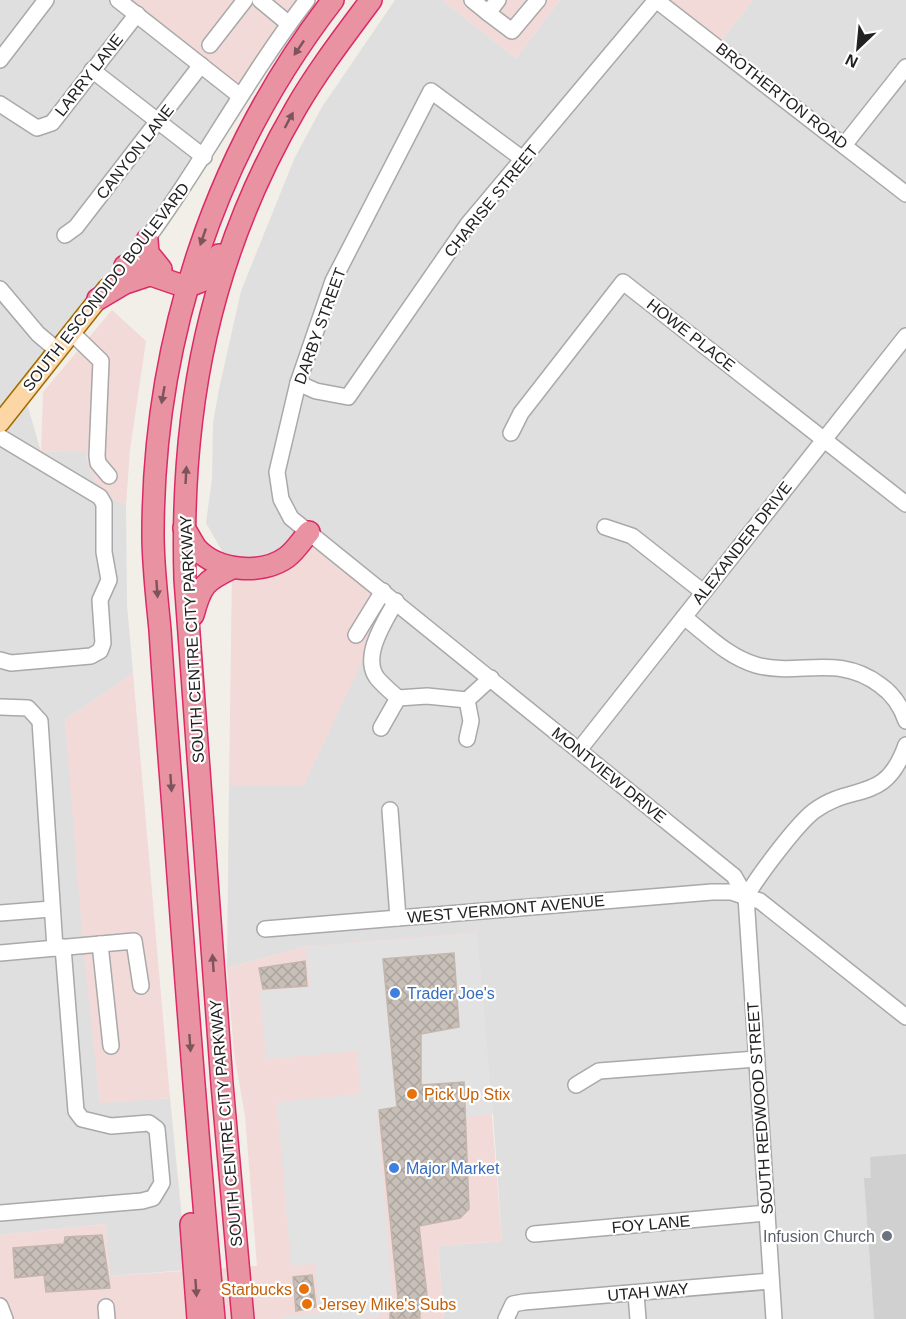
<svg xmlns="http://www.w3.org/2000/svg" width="906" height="1319" viewBox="0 0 906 1319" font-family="Arial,sans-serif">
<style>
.residential{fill:#e0dfdf}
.commercial{fill:#f2dad9}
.religious{fill:#d0d0d0}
.parking{fill:#e2e2e2}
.building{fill:url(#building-cross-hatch);stroke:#c4b6ab;stroke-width:1.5}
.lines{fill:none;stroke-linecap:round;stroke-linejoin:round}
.minor-casing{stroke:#a9a9a9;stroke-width:18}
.major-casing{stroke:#a06b00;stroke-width:21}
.highway-casing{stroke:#dc2a67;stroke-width:24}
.minor{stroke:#fff;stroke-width:15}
.major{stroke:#fcd6a4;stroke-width:18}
.highway{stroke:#e892a2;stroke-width:21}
.oneway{fill:#7b545c}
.shop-dot{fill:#3f7fe0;stroke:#fff;stroke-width:2}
.food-dot{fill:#e8710a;stroke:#fff;stroke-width:2}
.worship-dot{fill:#6b7280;stroke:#fff;stroke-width:2}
.labels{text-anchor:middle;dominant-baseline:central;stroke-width:4.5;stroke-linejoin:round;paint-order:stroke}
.street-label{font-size:16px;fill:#222;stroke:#fff}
.shop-label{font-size:16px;fill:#366cbe;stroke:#fff;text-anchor:start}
.food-label{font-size:16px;fill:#c56008;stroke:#fff;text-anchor:start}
.worship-label{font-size:16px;fill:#5b616d;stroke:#fff;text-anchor:end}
</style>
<defs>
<pattern id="building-cross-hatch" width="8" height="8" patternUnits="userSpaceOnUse" patternTransform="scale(1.5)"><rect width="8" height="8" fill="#c7bfb8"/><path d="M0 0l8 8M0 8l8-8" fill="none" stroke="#aba49e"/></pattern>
</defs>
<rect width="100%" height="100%" fill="#f2efe9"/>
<g class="residential">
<path d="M0,0H128L240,96L132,259L24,393L41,452L86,450L87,460L114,499L126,505L127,604L133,673L65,720L100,1102L170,1098L187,1270L110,1276L105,1224L0,1235Z"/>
<path d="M395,0H442L516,58L560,0H658L717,46L753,0H906V1319H444L438,1246L502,1241L493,1114L488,1080L307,946L227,968L229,785H304L293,552L232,568L206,523L212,479L213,423L219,389L241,291L295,157L322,107Z"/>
</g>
<g class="commercial">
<path d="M118,0H307L240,96Z"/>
<path d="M442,0H560L516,58Z"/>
<path d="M658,0H753L717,46Z"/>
<path d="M112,310L146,341L130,450L126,505L114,499L96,483L89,469L86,451L41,452L43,392Z"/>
<path d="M309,532L392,598L304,785H229L232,568H260Z"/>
<path d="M133,673L170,1098L100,1103L83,945L65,720Z"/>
<path d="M477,932L502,1241L438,1246L444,1319H0V1235L105,1224L110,1276L257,1266L245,1116L234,1053L227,968L307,946Z"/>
</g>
<path class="religious" d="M906,1154V1319H874L864,1178H871L870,1157Z"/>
<path class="parking" d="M477,933L493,1114L463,1117L421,1092L386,963L399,1109L377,1111L393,1295L376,1319L366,1315L363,1319H283V1316L319,1313L315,1264L291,1266L277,1102L361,1094L357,1051L266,1059L260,991L310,987L306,947Z"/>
<g class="building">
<path d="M454,953L459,1027L421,1034V1085L464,1082L469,1209L460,1218L419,1226L427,1295L419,1297L420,1318L390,1319V1310L398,1298L379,1110L397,1107L383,959Z"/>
<path d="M305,961L307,986L263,989L259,968Z"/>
<path d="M102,1235L110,1288L46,1292L44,1275L15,1278L13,1248L64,1244L65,1237Z"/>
<path d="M312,1275L316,1307L296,1311L293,1277Z"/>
</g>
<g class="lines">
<g class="minor-casing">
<g id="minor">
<path d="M118,0L240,96"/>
<path d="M260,0L289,24"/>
<path d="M472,0L488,13L498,0"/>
<path d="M656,0L906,194"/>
<path d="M488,13L512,31L538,0"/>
<path d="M210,45L245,0"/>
<path d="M0,60L46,0"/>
<path d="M92,70L204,157"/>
<path d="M0,104L37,128L52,123L137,14"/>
<path d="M845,144L906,67"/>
<path d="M524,160L431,91L333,281L298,383L277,472L281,499L291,518L734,876L746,897L760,901L906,1017"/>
<path d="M65,235L76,227L201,65"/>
<path d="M132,259C196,176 243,83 307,0"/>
<path d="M0,289L38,334L57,350"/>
<path d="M72,333L101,361L97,456L98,463L109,476"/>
<path d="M298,383L316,391L348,397L468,224L656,0"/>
<path d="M511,433L521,413L623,282L906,504"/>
<path d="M0,437L100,497L104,504V552L109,580L100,600L103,643L100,651L91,656L11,663L0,660"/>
<path d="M605,527L632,536L703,592"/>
<path d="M396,601C385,621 361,656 377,678C383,685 391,692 398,698"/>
<path d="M684,617C706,634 728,657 756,665C798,677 838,653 880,685C893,694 901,706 906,721"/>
<path d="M356,635L383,591"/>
<path d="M0,707L28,708L40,721L55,948"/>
<path d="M381,728L398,698L427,696L467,700L491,678"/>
<path d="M467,739L471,721L467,700"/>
<path d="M579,750L906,336"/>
<path d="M390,810L398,918"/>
<path d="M0,913L51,909"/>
<path d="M265,929L712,892H731L746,897"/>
<path d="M100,944L111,1046"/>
<path d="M0,953L134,941L141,986"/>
<path d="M576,1085L599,1071L756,1059"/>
<path d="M0,1213L142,1201L153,1198L162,1183L157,1129L149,1123L111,1126L82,1119L76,1111L63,947"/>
<path d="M534,1234L767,1213"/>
<path d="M636,1294L638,1319"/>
<path d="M0,1306L5,1319"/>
<path d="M106,1307L107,1319"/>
<path d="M506,1319L513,1304L524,1302L771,1281"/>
<path d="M774,1319L746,897C757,877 797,824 814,811C853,782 885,805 906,745"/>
</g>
</g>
<g class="major-casing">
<path id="major" d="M0,423L107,288"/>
</g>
<g class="highway-casing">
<g id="highway">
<path d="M147,240L148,253L161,269"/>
<path d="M125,266L186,287L207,279L219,255"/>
<path d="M98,299L125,283L149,275"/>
<path d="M184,528C188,534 192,542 196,548C217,572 263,575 287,557C296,550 302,540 309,532"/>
<path d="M193,615C201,585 205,581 232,568"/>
<path d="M191,1224L198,1319"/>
<path d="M214,1319C199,1153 186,987 174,821C169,757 164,694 160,630C157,598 153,566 153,535C153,341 214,154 333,0"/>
<path d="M243,1319L222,1084L185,579C180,409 209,257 296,108C318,70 345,35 371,0"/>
</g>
</g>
<use href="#minor" class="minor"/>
<use href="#major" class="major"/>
<use href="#highway" class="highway"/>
</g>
<defs><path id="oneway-solid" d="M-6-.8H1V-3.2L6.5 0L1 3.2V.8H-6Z" transform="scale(1.5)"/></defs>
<g class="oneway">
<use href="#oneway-solid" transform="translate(299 48) rotate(124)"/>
<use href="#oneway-solid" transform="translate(289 120) rotate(-62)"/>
<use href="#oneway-solid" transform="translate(203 237) rotate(109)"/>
<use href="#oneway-solid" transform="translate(163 395) rotate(100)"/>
<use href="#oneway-solid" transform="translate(186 475) rotate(-87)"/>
<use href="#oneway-solid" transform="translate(157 589) rotate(86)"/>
<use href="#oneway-solid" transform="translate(171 783) rotate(86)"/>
<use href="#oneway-solid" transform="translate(213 963) rotate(-94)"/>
<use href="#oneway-solid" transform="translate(190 1043) rotate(86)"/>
<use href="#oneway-solid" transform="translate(196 1288) rotate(86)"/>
</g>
<g class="shop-dot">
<circle cx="395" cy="993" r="6"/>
<circle cx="394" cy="1168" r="6"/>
</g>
<g class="food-dot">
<circle cx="412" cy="1094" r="6"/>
<circle cx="304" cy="1289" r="6"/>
<circle cx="307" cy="1304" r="6"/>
</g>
<circle class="worship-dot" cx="887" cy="1236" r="6"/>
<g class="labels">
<g class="street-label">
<text transform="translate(89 75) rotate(-52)">LARRY LANE</text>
<text transform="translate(782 96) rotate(38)">BROTHERTON ROAD</text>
<text transform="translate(135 152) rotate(-52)">CANYON LANE</text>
<text transform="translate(491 201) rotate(-51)">CHARISE STREET</text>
<text transform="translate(106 287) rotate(-52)">SOUTH ESCONDIDO BOULEVARD</text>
<text transform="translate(320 326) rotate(-70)">DARBY STREET</text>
<text transform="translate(691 335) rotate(38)">HOWE PLACE</text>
<text transform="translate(742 543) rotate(-52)">ALEXANDER DRIVE</text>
<text transform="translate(192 639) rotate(-93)">SOUTH CENTRE CITY PARKWAY</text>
<text transform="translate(609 775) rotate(39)">MONTVIEW DRIVE</text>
<text transform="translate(506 909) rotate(-5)">WEST VERMONT AVENUE</text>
<text transform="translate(760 1108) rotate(-94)">SOUTH REDWOOD STREET</text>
<text transform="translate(226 1123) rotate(-95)">SOUTH CENTRE CITY PARKWAY</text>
<text transform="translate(651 1224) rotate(-5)">FOY LANE</text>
<text transform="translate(648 1292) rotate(-5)">UTAH WAY</text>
</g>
<g class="shop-label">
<text x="407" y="993">Trader Joe's</text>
<text x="406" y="1168">Major Market</text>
</g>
<g class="food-label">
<text x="424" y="1094">Pick Up Stix</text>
<text x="292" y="1289" text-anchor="end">Starbucks</text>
<text x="319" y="1304">Jersey Mike's Subs</text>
</g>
<g class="worship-label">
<text x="875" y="1236">Infusion Church</text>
</g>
</g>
<g transform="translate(858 48) rotate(206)" stroke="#ffffff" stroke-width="4.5" paint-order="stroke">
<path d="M0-4.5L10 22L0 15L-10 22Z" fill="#222222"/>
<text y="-9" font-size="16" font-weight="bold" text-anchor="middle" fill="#222222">N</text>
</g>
</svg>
